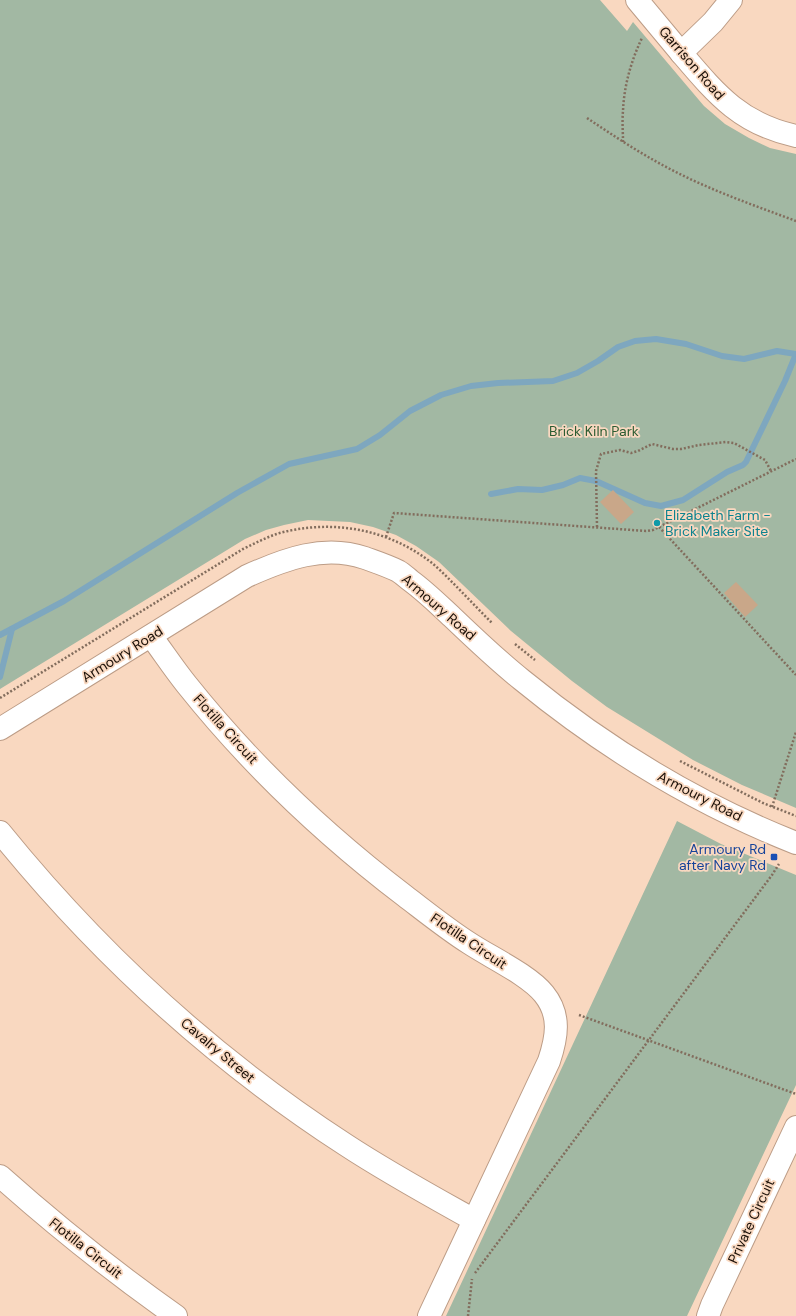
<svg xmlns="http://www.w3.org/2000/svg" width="796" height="1316" viewBox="0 0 796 1316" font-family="'DM Sans',sans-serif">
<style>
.green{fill:#a2b8a3}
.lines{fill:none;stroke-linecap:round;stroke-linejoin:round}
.stream{stroke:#7ea7bf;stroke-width:6}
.building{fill:#c9a789}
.minor-casing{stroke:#bc9c86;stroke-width:24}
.tertiary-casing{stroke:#bc9c86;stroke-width:24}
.path{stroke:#826d5d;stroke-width:2.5;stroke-dasharray:2 2;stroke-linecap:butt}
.minor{stroke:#fff;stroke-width:22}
.tertiary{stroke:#fff;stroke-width:22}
.culture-dot{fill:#0f9aa8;stroke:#f9d8c0;stroke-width:1.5}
.transit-dot{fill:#1a4fb4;stroke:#f9d8c0;stroke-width:1.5}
.labels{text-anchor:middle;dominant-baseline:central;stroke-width:3.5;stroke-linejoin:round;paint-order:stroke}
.street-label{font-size:14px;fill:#1a0f07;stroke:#f9d8c0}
.park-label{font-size:14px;fill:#2c5c32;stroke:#f9d8c0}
.culture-label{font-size:14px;fill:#0d838f;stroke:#f9d8c0;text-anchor:start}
.transit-label{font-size:14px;fill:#164399;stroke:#f9d8c0;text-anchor:end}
</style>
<rect width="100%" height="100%" fill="#f9d8c0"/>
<g class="green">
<path d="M0,0H600L627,31L633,22L704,106L725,124L749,138L770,148L796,154V808L742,785L693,760L607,707L572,681L511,631L439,562L416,546L396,535L373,527L350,522L308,520L284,525L266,530L245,539L0,689Z"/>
<path d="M677,821L721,844L796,875V1085L687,1316H446Z"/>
</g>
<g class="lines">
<g class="stream">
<path d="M491,494L518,489L542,490L563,485L580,478L596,481L645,503L661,506L683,500L727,472L743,465L746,462L785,381L796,354"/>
<path d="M0,635L64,601L237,493L289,464L357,449L380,435L410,411L441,395L471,386L498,383L553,381L577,373L598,361L618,347L635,341L656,339L686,344L722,356L744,359L777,351L796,354"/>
<path d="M0,677L12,629"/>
</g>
</g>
<g class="building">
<path d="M613,490L634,512L621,524L600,502Z"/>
<path d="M736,582L758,605L745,617L724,593Z"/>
</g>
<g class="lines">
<g class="minor-casing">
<g id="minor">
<path d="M637,0C652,18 667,36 682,54C717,95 741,124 796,136"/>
<path d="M681,53L713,22L731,0"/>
<path d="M151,636C163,652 174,669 187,685C250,764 325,835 405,896C426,912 447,929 469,943C490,957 529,975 544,994C561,1015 557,1037 549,1061L429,1316"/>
<path d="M0,832C98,953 215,1060 346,1145C387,1172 431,1196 474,1220"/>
<path d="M0,1176C56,1226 115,1273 176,1316"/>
<path d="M708,1316L712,1305L796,1127"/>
</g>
</g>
<g class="tertiary-casing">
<path id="tertiary" d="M0,729L247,576C285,559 324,544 365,558C376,562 388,566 398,571C403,574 407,578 411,581C426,592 439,605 452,617C475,639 498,661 522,680C604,747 697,804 796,843"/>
</g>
<g class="path">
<path d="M587,118C614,136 641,154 670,169C710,190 753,205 796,221"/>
<path d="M623,142C623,132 622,121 623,111C624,86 631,61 642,38"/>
<path d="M597,527L596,471L601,454L620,450L631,453L638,451L652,444L673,449H681L699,445L726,442L734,443L765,460L771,471"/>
<path d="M659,527L796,675"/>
<path d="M386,537L394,513L646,531L653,530L796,459"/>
<path d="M515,644L535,660"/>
<path d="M0,698L243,549C258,542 272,534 288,531C339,520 391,531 432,563C438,568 444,574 450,580C464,594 478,609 492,623"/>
<path d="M680,761L763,803L796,816"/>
<path d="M772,807L796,732"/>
<path d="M579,1015L796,1094"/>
<path d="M475,1273L772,875L779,864"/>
<path d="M468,1316L472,1279"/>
</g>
<use href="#minor" class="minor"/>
<use href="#tertiary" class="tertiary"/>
</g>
<circle class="culture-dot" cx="657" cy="523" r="4"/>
<rect class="transit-dot" x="770" y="853" width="8" height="8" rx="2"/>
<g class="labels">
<g class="street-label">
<text transform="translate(692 63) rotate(49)">Garrison Road</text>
<text transform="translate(439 607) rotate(41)">Armoury Road</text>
<text transform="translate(122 654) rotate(-32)">Armoury Road</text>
<text transform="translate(226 729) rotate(48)">Flotilla Circuit</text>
<text transform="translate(700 796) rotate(27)">Armoury Road</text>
<text transform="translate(469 941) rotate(34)">Flotilla Circuit</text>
<text transform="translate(218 1050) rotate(40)">Cavalry Street</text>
<text transform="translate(751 1221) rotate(-65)">Private Circuit</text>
<text transform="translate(86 1248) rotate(38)">Flotilla Circuit</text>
</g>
<g class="park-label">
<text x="594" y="431">Brick Kiln Park</text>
</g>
<g class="culture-label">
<text x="665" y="515">Elizabeth Farm -<tspan x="665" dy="16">Brick Maker Site</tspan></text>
</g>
<g class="transit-label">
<text x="766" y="849">Armoury Rd<tspan x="766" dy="16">after Navy Rd</tspan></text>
</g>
</g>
</svg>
